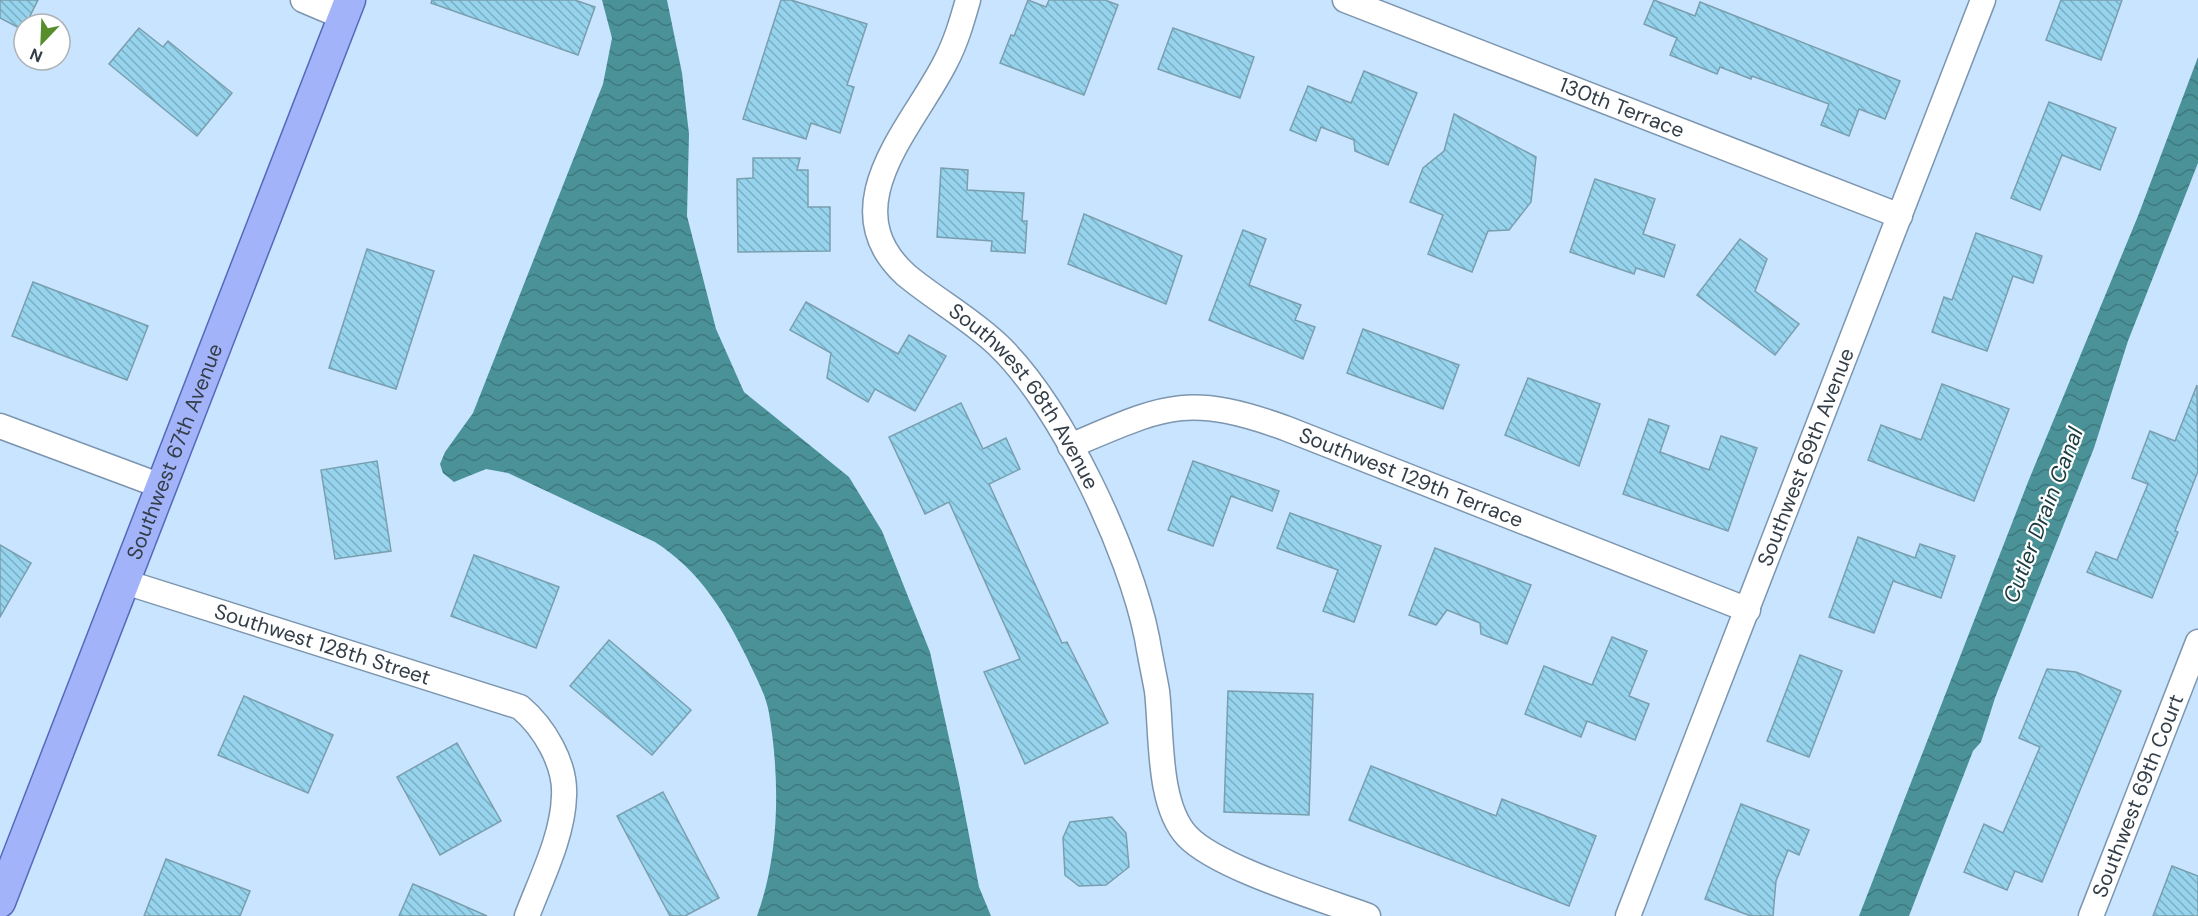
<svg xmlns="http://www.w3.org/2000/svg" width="2198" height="916" viewBox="0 0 2198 916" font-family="'DM Sans',sans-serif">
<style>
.water{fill:url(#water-waves)}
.building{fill:url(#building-back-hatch);stroke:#799fae;stroke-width:1.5}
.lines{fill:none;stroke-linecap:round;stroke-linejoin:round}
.minor-casing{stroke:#7d96af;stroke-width:27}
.major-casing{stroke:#5469b9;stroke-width:33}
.minor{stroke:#fff;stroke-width:24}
.major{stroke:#a3b3fa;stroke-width:30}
.labels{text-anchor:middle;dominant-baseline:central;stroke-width:4.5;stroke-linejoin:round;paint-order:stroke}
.street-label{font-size:21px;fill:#333e48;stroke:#fff}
.water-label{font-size:22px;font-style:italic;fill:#183c3f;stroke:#fff}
</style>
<defs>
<pattern id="water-waves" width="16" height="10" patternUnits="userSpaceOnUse" patternTransform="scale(1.5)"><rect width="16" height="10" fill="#4a9298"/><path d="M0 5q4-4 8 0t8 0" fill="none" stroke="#3e797e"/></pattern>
<pattern id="building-back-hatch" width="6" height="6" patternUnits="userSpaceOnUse" patternTransform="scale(1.5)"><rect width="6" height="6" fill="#96d4ee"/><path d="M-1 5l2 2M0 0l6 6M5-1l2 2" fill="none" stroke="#7badc3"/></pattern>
</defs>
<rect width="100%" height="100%" fill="#c9e4ff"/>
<g class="water">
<path d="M602,0H667L682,73L689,134L687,216L716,329L744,392L849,477L882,531L930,652L959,783L979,887L991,916H757C780,853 780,779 769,713C766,695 755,675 747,658C724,611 700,571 655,542L508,473L486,469L454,482L443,473L440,464L445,452L473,413L603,84L612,38Z"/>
<path d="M2198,57V163L2128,341L2094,448L1995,698L1981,742L1973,751L1909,916H1859L2028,482L2138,216Z"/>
</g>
<g class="building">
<path d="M0,0H38L23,30L0,18Z"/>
<path d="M432,0H575L595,7L578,55L431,3Z"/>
<path d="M781,0H791L867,24L847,85L854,87L840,133L811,123L806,139L743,119Z"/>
<path d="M1028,0L1046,7L1049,0H1105L1118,5L1084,95L1000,63L1011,35L1014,36Z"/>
<path d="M1654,0L1695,16L1700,2L1900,81L1885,119L1859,109L1849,136L1821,125L1829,104L1752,76L1751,79L1720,67L1717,74L1670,55L1677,38L1644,24Z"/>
<path d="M2061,0H2122L2101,60L2046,40Z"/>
<path d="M139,28L163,47L168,41L232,93L197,136L109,64Z"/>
<path d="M1173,28L1254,57L1240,98L1158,69Z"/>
<path d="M1364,71L1417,93L1388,165L1355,151L1354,140L1321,127L1316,141L1290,130L1308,86L1351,103Z"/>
<path d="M2049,102L2116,128L2100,170L2062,155L2040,210L2011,198Z"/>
<path d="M1454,114L1536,157L1531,202L1509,230L1488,231L1472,272L1428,254L1443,215L1410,202L1423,168L1444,151Z"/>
<path d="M753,158H800L797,170H808V207H830V251L738,252L737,179L753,178Z"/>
<path d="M941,168L968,170L967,190L1024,193L1022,221H1027L1025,253L991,251L992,241L937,237Z"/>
<path d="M1595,179L1655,199L1643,234L1675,245L1664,277L1636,268L1634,274L1570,252Z"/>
<path d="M1084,214L1182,256L1166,304L1068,264Z"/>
<path d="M1243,230L1266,239L1249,285L1301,305L1295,320L1315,327L1303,359L1209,320Z"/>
<path d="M1976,233L2042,256L2033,283L2013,276L1987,351L1932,332L1944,297L1952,300Z"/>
<path d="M1740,239L1767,259L1755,291L1799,324L1775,355L1697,295Z"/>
<path d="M367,249L434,271L396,389L329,368Z"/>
<path d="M33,282L148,326L127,380L12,336Z"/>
<path d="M806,302L898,354L909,335L946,356L915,411L875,389L868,402L827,378L831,353L790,330Z"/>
<path d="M1363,329L1459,365L1443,409L1347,373Z"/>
<path d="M1528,378L1600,404L1579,466L1505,435Z"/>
<path d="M1942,384L2009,409L1974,501L1868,460L1881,425L1921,440Z"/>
<path d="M2197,385L2198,471L2175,531L2178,532L2152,598L2087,572L2096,552L2117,560L2148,484L2132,478L2150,431L2175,441Z"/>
<path d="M961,403L983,449L1006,438L1020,469L989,484L1062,643L1067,642L1108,723L1025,764L984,672L1020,659L949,502L925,514L889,437Z"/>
<path d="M1649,419L1669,426L1660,452L1709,470L1721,436L1757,448L1728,531L1623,494Z"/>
<path d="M377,461L391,551L335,559L321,470Z"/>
<path d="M1193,461L1279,491L1272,511L1231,496L1213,546L1168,530Z"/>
<path d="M1290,513L1381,546L1354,622L1323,611L1338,570L1277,548Z"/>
<path d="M1858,537L1915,558L1920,544L1955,556L1941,598L1893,581L1874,633L1829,617Z"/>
<path d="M0,545L31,563L0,617Z"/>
<path d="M1435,548L1531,585L1507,644L1481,634L1480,623L1447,610L1436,625L1409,615Z"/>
<path d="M474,555L559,587L536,648L451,616Z"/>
<path d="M1612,637L1647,651L1629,696L1649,704L1635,740L1587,721L1581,737L1525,714L1544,666L1592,685Z"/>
<path d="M609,640L691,710L652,755L570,686Z"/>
<path d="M1800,655L1842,671L1809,757L1767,741Z"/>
<path d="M2047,669L2076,672L2121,691L2042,882L2015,871L2007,890L1964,872L1984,824L2003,833L2040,747L2019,738Z"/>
<path d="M1228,691L1313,694L1309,815L1224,812Z"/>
<path d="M244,696L333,735L308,793L218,755Z"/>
<path d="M457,743L501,821L440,855L397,777Z"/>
<path d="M1371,766L1496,816L1502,799L1596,836L1569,906L1349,820Z"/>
<path d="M663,792L719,898L685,916H670L617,816Z"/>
<path d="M1741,804L1809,830L1799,855L1788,850L1776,881L1773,916H1751L1705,899Z"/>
<path d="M1112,817L1126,833L1129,867L1106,885L1079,886L1065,875L1063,838L1070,822Z"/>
<path d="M166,859L250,891L240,916H144Z"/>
<path d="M2172,866L2198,876V916H2153Z"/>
<path d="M413,884L430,891L487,916H399Z"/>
</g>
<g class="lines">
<g class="minor-casing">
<g id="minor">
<path d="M303,0L343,17"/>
<path id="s1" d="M968,0C962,21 956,42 946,61C914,126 830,206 906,275C936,300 971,319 999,346C1062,407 1130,552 1147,638C1150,656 1154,674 1157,691C1162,732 1157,804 1187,836C1217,868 1322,899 1368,916"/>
<path id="s2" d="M1345,0L1900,216"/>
<path d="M0,426L161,486"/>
<path id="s3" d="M1070,446C1163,407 1185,392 1285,428L1748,610"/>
<path id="s4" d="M125,582L520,707C544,727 566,764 564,796C563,836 541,879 527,916"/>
<path id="s5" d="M1628,916L1983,0"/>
<path id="s6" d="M2091,916L2198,642"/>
</g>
</g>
<g class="major-casing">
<g id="major">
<path id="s7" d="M0,902L350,0"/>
</g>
</g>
<use href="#minor" class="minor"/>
<use href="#major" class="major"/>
</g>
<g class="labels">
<g class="street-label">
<text stroke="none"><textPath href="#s2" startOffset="297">130th Terrace</textPath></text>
<text stroke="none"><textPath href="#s1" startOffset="478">Southwest 68th Avenue</textPath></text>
<text stroke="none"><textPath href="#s7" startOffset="483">Southwest 67th Avenue</textPath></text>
<text stroke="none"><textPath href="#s5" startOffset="492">Southwest 69th Avenue</textPath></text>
<text stroke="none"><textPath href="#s3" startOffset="360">Southwest 129th Terrace</textPath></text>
<text stroke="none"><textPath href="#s4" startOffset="207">Southwest 128th Street</textPath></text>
<text stroke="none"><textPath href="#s6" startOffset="129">Southwest 69th Court</textPath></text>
</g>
<g class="water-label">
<text transform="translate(2043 515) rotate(-69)">Cutler Drain Canal</text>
</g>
</g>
<g transform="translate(42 42) rotate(203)"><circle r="28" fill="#ffffff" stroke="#adb2b6" stroke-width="1.5"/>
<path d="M0-4.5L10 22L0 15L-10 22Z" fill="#558e2b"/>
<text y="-9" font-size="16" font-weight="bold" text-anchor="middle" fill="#333e48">N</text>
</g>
</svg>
